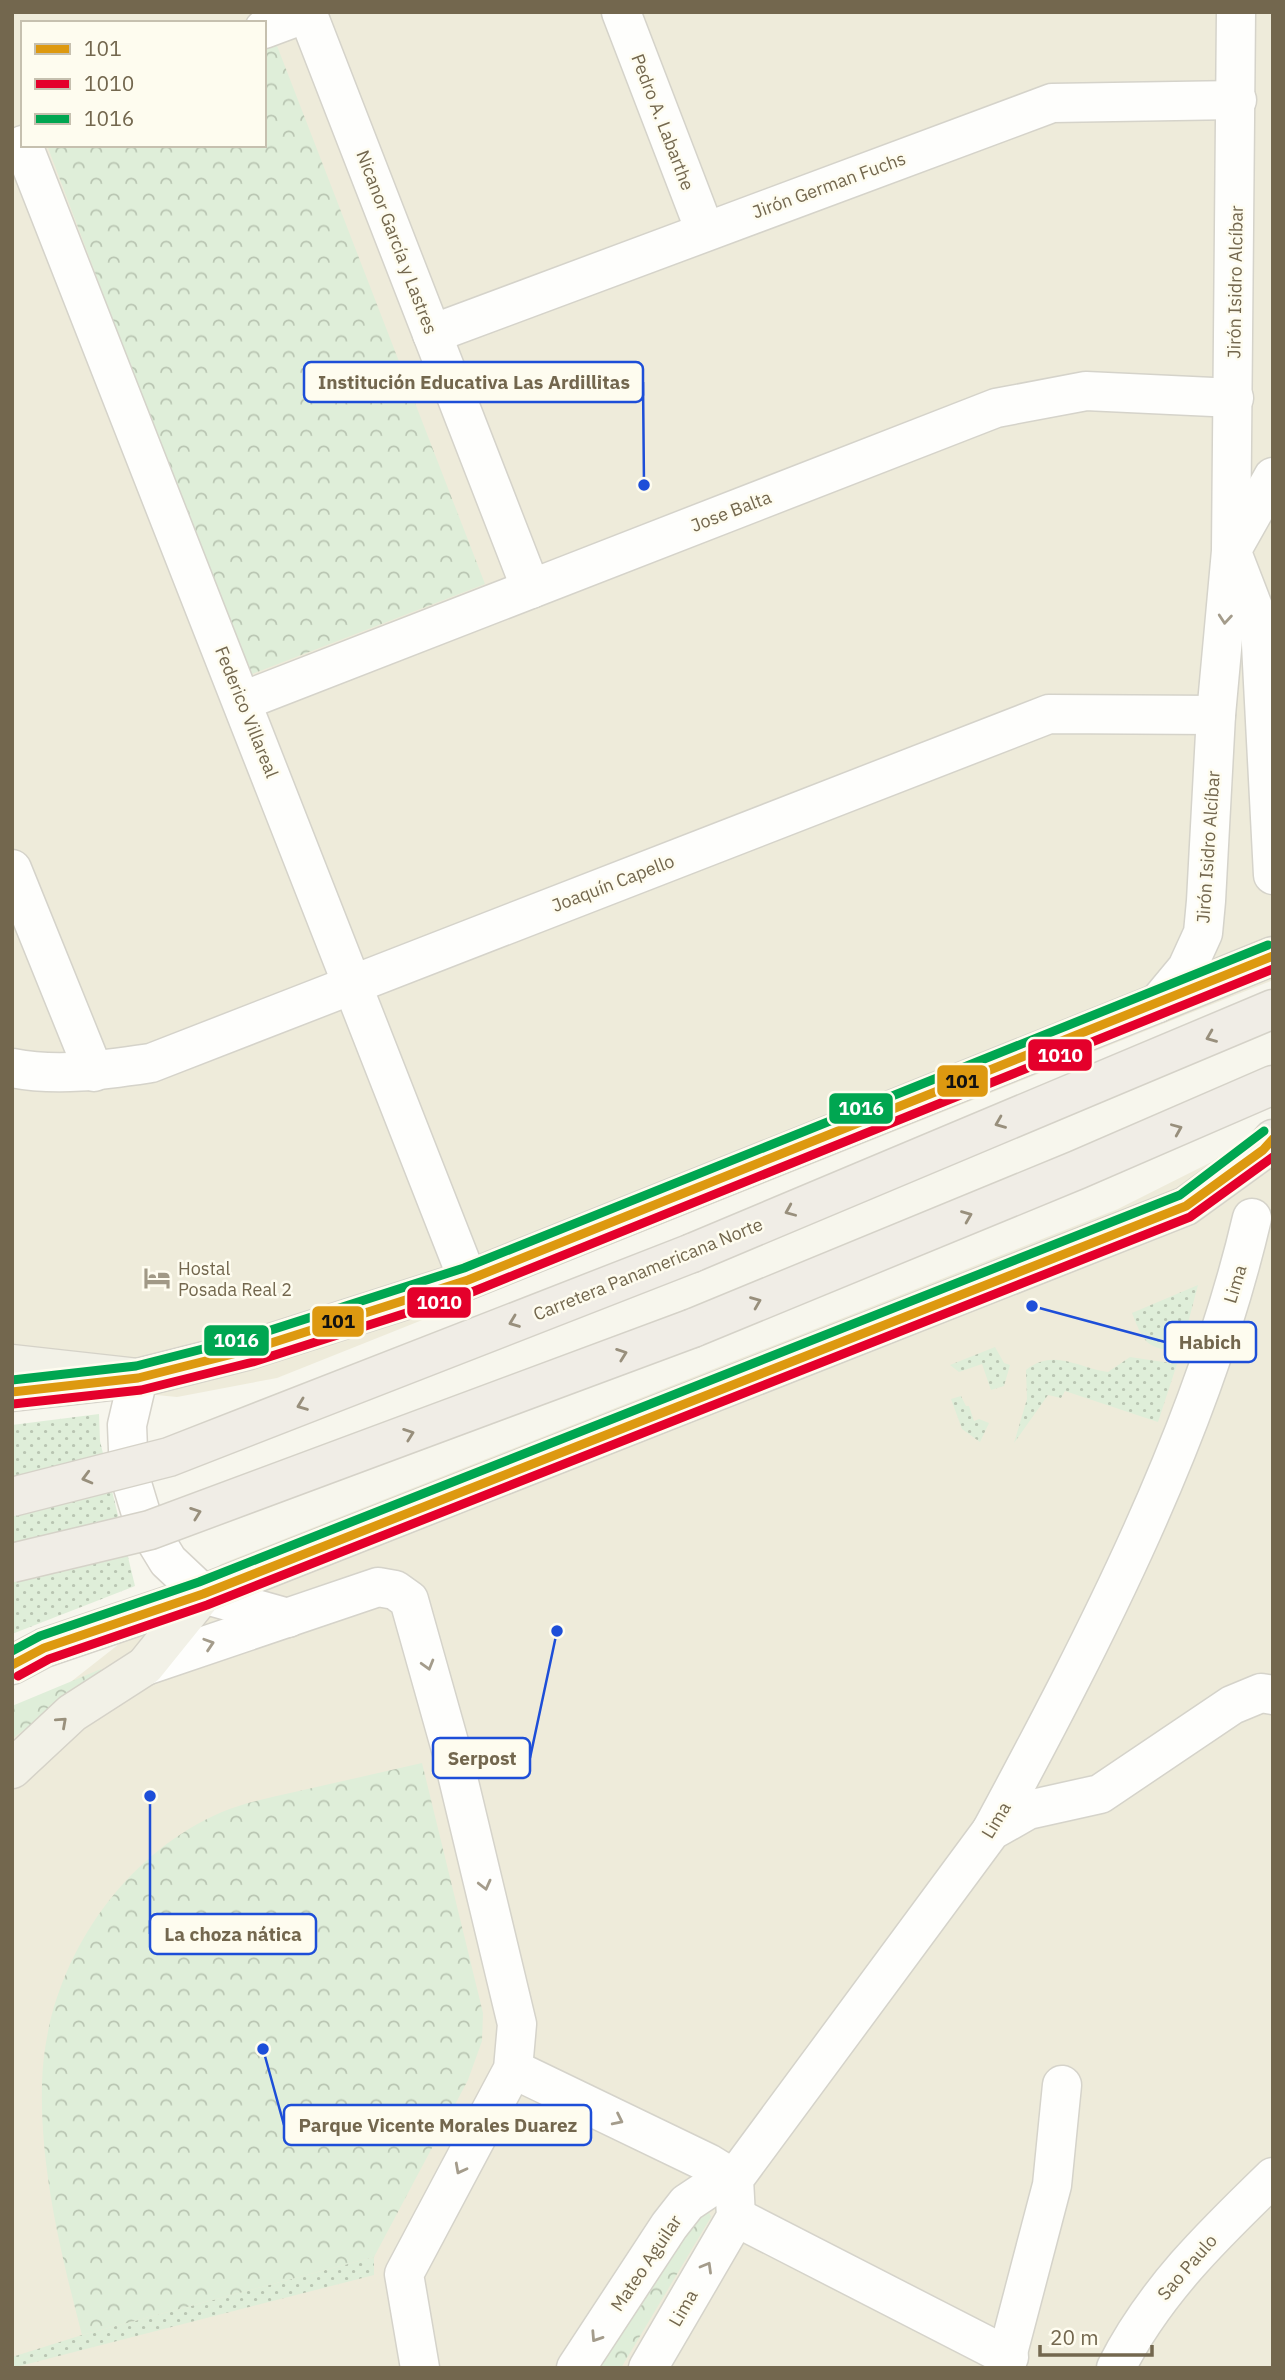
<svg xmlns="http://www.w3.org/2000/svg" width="1285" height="2380" viewBox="0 0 1285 2380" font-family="'IBM Plex Sans',sans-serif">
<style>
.residential{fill:#eeebda;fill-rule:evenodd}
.grass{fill:url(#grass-dots)}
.forest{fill:url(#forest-crowns)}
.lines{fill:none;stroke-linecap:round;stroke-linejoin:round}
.minor-casing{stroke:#d5d3ca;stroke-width:41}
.tertiary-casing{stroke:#d5d3ca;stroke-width:41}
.secondary-casing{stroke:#d6d3ca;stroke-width:41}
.primary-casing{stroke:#d5d2c8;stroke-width:41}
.motorway-casing{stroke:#d5d2c8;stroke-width:41}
.minor{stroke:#fefefc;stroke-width:38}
.tertiary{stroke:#fefefc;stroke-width:38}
.secondary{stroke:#fefefc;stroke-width:38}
.primary{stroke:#f2f1e7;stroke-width:38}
.motorway{stroke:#f0ede6;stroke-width:38}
.motorway-bridge-casing{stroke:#d5d2c8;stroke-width:41;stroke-linecap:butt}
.motorway-bridge{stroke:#f0ede6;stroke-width:38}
.bus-1-casing{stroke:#fefcef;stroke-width:14}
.bus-2-casing{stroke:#fefcef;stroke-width:14}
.bus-3-casing{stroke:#fefcef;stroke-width:14}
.bus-1{stroke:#dd9910;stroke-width:9}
.bus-2{stroke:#e4002b;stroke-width:9}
.bus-3{stroke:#00a651;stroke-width:9}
.oneway{stroke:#a49c8b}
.oneway2{stroke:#988f7c}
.oneway3{stroke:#99907c}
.labels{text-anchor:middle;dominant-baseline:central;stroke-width:5;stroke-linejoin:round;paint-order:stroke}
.street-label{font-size:18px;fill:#73674e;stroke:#fefcef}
.poi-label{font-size:18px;fill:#73674e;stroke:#fefcef;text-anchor:start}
.leader{fill:none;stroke:#1d4ed8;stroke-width:2.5}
.callout-dot{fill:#1d4ed8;stroke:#fefcef;stroke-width:2.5}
.callout{fill:#fefcef;stroke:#1d4ed8;stroke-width:2.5}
.callout-label{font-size:19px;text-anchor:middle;font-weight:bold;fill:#73674e}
.line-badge{stroke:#fefcef;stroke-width:2.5}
.badge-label{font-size:19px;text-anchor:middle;font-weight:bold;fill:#fff}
.pale-badge-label{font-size:19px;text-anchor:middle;font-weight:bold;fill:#111}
</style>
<defs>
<pattern id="grass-dots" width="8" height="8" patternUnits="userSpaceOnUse" patternTransform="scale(1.75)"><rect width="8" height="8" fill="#dfeed9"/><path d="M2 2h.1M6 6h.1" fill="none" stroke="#b9c5b2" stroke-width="1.8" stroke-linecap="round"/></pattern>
<pattern id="forest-crowns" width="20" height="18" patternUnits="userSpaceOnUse" patternTransform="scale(1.75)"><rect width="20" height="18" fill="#dfeed9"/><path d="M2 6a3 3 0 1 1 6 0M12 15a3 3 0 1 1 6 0" fill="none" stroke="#b9c5b2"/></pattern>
</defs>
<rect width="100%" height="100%" fill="#f7f6ed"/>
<g class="residential">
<path d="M12,12H1273V980L277,1378L177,1397L12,1381ZM23,23H264V145H23Z"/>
<path d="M1273,1131V2368H12V1728L221,1564L1118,1209Z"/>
</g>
<g class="grass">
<path d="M1198,1285L1180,1353C1146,1346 1145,1346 1132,1313Z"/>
<path d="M995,1347L1004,1363L1010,1365L1004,1386L991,1390L982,1364L959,1372L950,1365Z"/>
<path d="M1130,1357L1177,1364L1158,1422L1065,1391L1061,1398L1048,1395L1014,1443L1027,1399L1026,1370C1054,1348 1078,1368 1108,1372Z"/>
<path d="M961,1396L966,1406H969L974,1421L979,1419L989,1423L980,1442L962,1429L951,1399Z"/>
<path d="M99,1414L100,1441L135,1586L12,1634V1425Z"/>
<path d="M374,2257V2275L12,2368V2357L82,2335Z"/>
</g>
<g class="forest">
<path d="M274,38L485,584L247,676L47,145H264V42Z"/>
<path d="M101,1669L100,1673L12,1739V1706Z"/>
<path d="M422,1763L483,2013L482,2041L468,2080L374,2257L82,2335C61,2254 40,2169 42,2085C44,1971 117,1857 222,1812C246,1802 273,1797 299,1791C340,1782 381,1772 422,1763Z"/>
<path d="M691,2205L708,2210L711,2217L621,2368H593Z"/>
</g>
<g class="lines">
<g class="minor-casing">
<g id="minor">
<path d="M307,12L531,589"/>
<path d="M621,12L705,231"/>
<path d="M264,29L307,13"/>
<path d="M23,145L468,1280"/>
<path d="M432,334L1052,103L1237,100"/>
<path d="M1233,548L1273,477"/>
<path d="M1235,560L1260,625L1273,875"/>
<path d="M243,701L996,408L1086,391L1234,398"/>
<path d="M12,869L94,1072"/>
<path d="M1158,1003L1187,968L1203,933L1206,901L1216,715L1231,551L1236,12"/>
<path d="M12,1068C59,1077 104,1070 151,1063L1049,714L1216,715"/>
<path d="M145,1666L378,1587L395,1590L409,1600L452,1753L517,2024L513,2069L404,2274L420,2368"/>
<path d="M991,1831C1095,1638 1202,1432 1252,1218"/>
<path d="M513,2069L708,2163L734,2179"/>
<path d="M736,2217L1009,2357"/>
<path d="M1004,2368L1052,2185L1062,2085"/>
<path d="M1116,2368C1154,2292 1213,2235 1273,2177"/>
</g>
</g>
<g class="tertiary-casing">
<g id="tertiary">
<path d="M576,2368L669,2226L687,2203L708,2189L734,2179"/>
<path d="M648,2368L736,2217L734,2179L991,1831L1028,1810L1100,1794L1232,1705L1261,1693L1273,1695"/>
</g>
</g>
<g class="secondary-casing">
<g id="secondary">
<path d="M138,1378L127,1425L129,1474L143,1520L168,1561L203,1594L288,1618"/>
<path d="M12,1392L138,1378L249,1350L468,1280L1158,1003"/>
<path d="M12,1665L44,1648L203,1594"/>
</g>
</g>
<g class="primary-casing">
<g id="primary">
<path d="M12,1364L138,1378"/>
<path d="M12,1769L72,1713L145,1666L203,1594"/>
</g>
</g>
<g class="motorway-casing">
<g id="motorway">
<path d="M1158,1003L1273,956"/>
<path d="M692,1253L1273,1009"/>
<path d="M693,1328L1077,1170L1273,1085"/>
<path d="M203,1594L1186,1206L1263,1150L1273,1139"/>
</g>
</g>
<use href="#minor" class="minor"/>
<use href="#tertiary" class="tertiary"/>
<use href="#secondary" class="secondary"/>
<use href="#primary" class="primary"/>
<use href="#motorway" class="motorway"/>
<g class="motorway-bridge-casing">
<g id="motorway-bridge">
<path d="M12,1497L169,1457L692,1253"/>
<path d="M12,1563L150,1530L693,1328"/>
</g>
</g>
<use href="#motorway-bridge" class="motorway-bridge"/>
<g class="bus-1-casing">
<g id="bus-1">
<path d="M12,1392L138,1378L249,1350L468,1280L1273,956"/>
<path d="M12,1665L44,1648L203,1594L1186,1206L1263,1150L1273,1139"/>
</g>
</g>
<g class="bus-2-casing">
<g id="bus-2">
<path d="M13,1404L141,1390L253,1362L472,1292L1273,969"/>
<path d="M18,1676L49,1659L207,1605L1190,1217L1273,1157"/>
</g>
</g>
<g class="bus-3-casing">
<g id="bus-3">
<path d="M12,1380L136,1366L246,1338L464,1268L1268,945"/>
<path d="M12,1651L40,1636L199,1582L1180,1195L1264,1131"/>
</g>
</g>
<use href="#bus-1" class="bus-1"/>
<use href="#bus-2" class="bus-2"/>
<use href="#bus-3" class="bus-3"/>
</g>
<defs><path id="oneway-chevron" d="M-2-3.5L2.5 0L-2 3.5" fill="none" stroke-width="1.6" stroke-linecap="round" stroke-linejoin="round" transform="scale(1.75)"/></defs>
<g class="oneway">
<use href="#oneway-chevron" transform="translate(1225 619) rotate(95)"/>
<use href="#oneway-chevron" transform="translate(209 1644) rotate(-18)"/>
<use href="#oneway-chevron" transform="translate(428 1665) rotate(74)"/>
<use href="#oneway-chevron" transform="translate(485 1885) rotate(76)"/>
<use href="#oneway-chevron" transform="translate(618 2120) rotate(26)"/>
<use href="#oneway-chevron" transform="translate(460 2169) rotate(118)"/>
<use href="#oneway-chevron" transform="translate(707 2267) rotate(-60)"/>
<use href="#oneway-chevron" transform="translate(596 2337) rotate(123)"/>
</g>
<g class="oneway2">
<use href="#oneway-chevron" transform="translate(1211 1037) rotate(158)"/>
<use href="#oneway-chevron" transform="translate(1000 1123) rotate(158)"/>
<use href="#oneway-chevron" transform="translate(1177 1129) rotate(-23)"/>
<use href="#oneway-chevron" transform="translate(790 1211) rotate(157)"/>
<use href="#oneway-chevron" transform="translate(967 1216) rotate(-22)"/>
<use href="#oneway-chevron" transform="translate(756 1302) rotate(-22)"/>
<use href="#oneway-chevron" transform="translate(514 1322) rotate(159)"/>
<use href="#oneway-chevron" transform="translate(622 1354) rotate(-20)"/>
<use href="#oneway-chevron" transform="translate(302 1405) rotate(159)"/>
<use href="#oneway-chevron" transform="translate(409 1434) rotate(-20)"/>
<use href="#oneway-chevron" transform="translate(87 1478) rotate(165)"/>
<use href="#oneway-chevron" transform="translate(196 1513) rotate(-20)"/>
</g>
<use class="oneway3" href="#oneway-chevron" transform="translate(62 1722) rotate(-42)"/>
<defs>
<g id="hotel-bare" transform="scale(2.1)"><path d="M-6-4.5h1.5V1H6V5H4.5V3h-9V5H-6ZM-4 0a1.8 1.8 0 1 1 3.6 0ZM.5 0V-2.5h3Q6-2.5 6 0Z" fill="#a19986" stroke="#fefcef" stroke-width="2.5" paint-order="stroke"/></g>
</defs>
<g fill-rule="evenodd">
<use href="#hotel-bare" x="157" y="1278"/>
</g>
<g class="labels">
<g class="street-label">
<text transform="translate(663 122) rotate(69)">Pedro A. Labarthe</text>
<text transform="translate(829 185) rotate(-20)">Jirón German Fuchs</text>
<text transform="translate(397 242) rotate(69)">Nicanor García y Lastres</text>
<text transform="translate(1235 282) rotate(-89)">Jirón Isidro Alcíbar</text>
<text transform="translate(731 511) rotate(-21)">Jose Balta</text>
<text transform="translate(247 712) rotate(68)">Federico Villareal</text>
<text transform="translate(1208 847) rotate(-86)">Jirón Isidro Alcíbar</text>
<text transform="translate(613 883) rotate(-21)">Joaquín Capello</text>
<text transform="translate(648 1269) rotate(-22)">Carretera Panamericana Norte</text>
<text transform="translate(1235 1284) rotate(-73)">Lima</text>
<text transform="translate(996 1820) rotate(-59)">Lima</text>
<text transform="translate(646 2263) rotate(-56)">Mateo Aguilar</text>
<text transform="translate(1187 2267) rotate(-49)">Sao Paulo</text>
<text transform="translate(683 2308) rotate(-60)">Lima</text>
</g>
<g class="poi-label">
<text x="178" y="1268">Hostal<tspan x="178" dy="21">Posada Real 2</tspan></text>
</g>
</g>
<path class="leader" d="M644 485L643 382M1032 1306L1165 1342M557 1631L530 1758M150 1796L150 1934M263 2049L284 2125"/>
<g class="callout-dot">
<circle cx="644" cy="485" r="7"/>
<circle cx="1032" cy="1306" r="7"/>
<circle cx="557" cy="1631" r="7"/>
<circle cx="150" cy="1796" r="7"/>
<circle cx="263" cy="2049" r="7"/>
</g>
<g class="callout">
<rect x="304" y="362" width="339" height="40" rx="7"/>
<rect x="1165" y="1322" width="91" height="40" rx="7"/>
<rect x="433" y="1738" width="97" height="40" rx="7"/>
<rect x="150" y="1914" width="166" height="40" rx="7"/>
<rect x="284" y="2105" width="307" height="40" rx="7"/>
</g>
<g class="callout-label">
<text x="474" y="389">Institución Educativa Las Ardillitas</text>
<text x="1210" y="1349">Habich</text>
<text x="482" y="1765">Serpost</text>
<text x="233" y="1941">La choza nática</text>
<text x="438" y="2132">Parque Vicente Morales Duarez</text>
</g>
<g class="line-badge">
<rect x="1027" y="1038" width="66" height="34" rx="7" fill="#e4002b"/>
<rect x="936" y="1064" width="53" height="34" rx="7" fill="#dd9910"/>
<rect x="828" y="1092" width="66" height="33" rx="7" fill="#00a651"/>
<rect x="406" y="1286" width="66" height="33" rx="7" fill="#e4002b"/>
<rect x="311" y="1305" width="54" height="33" rx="7" fill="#dd9910"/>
<rect x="203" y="1324" width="67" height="33" rx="7" fill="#00a651"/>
</g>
<g class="badge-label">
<text x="1060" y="1062">1010</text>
<text x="861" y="1115">1016</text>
<text x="439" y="1309">1010</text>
<text x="236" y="1347">1016</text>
</g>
<g class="pale-badge-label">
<text x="962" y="1088">101</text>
<text x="338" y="1328">101</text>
</g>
<rect width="1285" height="2380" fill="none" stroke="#73674e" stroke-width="28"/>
<rect x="21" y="21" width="245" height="126" fill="#fefcef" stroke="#c6c0af" stroke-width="2"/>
<rect x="35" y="44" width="35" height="10" fill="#dd9910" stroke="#c6c0af" stroke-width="2"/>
<text x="84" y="56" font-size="21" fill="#73674e">101</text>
<rect x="35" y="79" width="35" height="10" fill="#e4002b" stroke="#c6c0af" stroke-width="2"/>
<text x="84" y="91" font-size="21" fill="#73674e">1010</text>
<rect x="35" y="114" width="35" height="10" fill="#00a651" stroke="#c6c0af" stroke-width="2"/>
<text x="84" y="126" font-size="21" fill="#73674e">1016</text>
<path d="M1040 2345v10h112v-10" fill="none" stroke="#73674e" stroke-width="3.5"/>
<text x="1050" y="2345" font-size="21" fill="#73674e" stroke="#fefcef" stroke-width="5" paint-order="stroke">20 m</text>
</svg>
